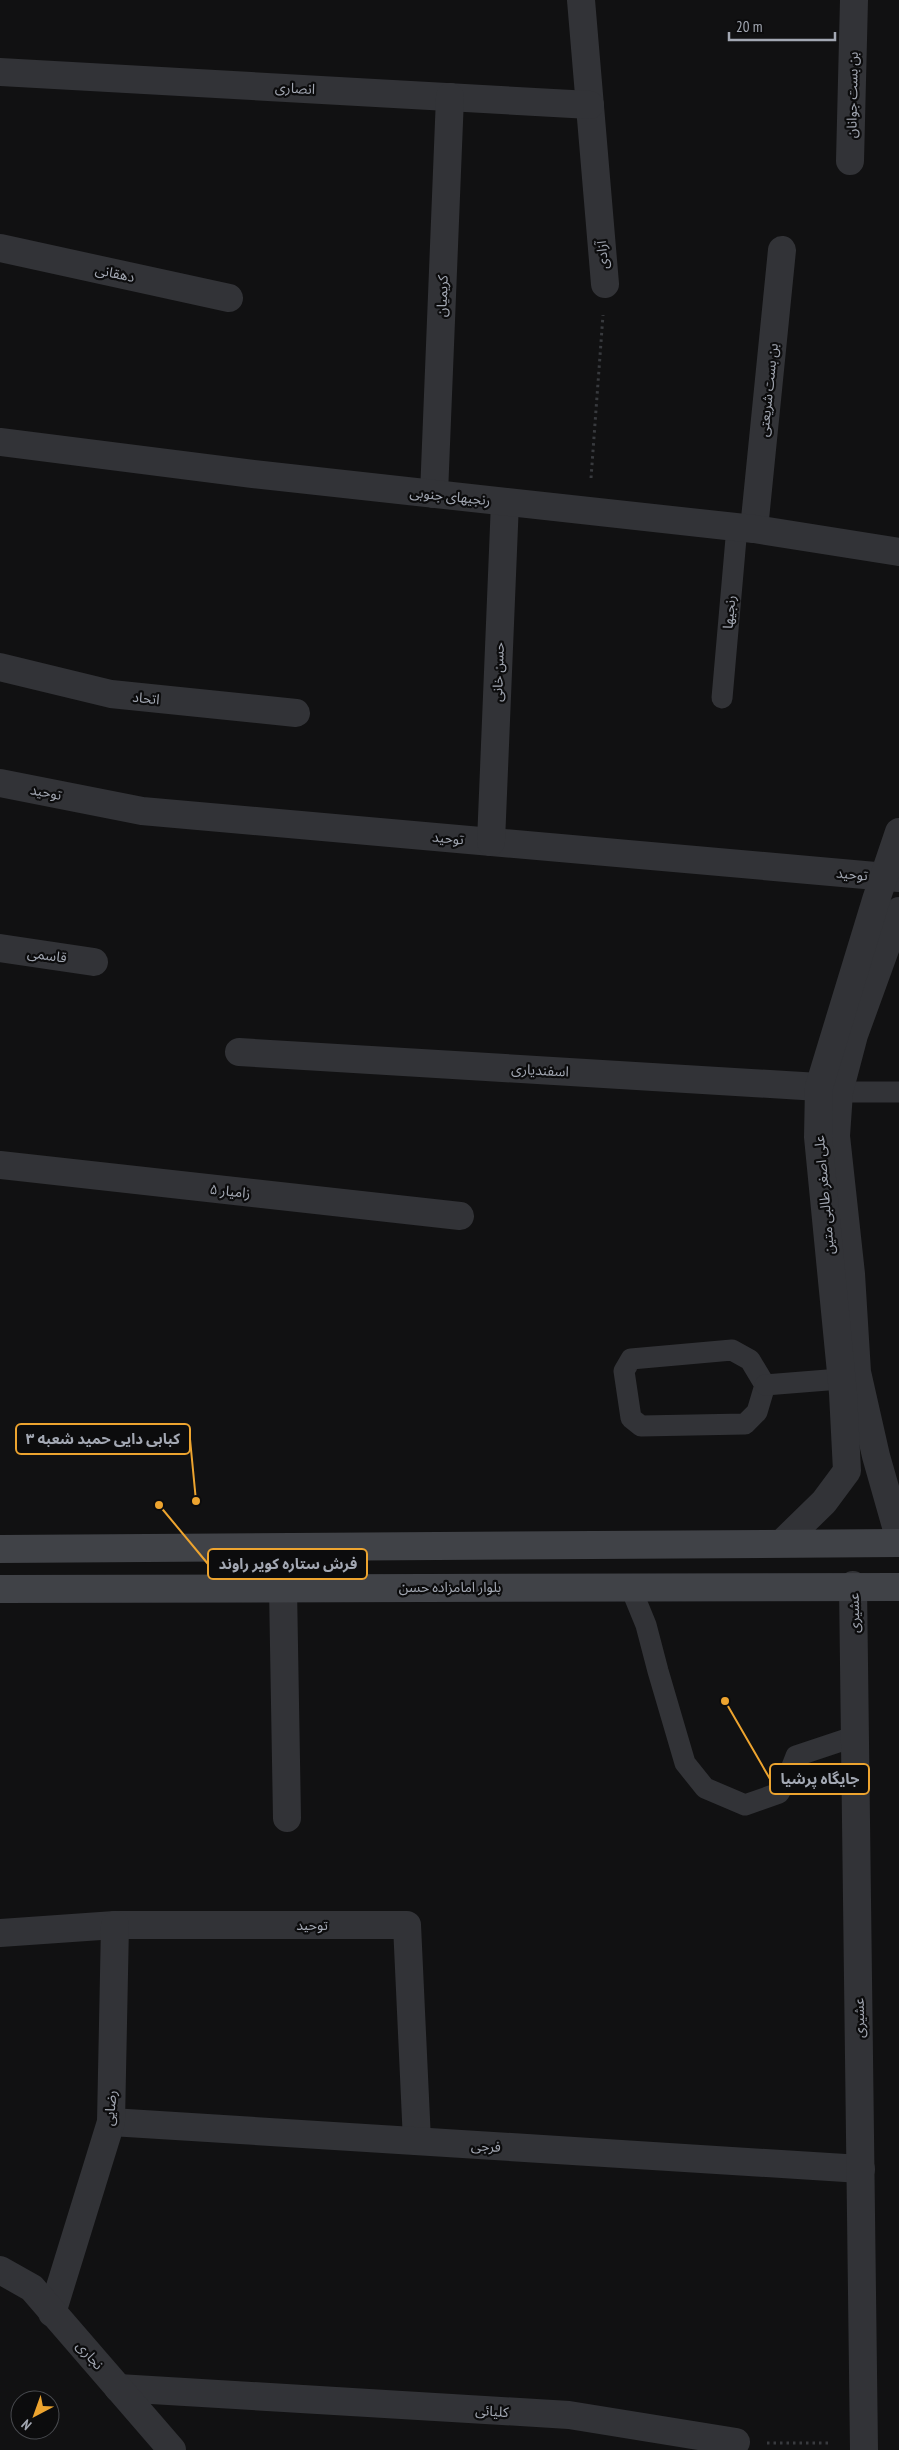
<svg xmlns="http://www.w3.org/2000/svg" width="899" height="2450" viewBox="0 0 899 2450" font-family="'PT Sans Narrow','Noto Sans Arabic',sans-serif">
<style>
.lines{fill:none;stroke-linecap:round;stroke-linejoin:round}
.path{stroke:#383a3e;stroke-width:3;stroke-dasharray:2.5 4;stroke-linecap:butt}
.service{stroke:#323337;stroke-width:21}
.minor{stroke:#323337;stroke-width:28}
.tertiary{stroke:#323337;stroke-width:28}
.secondary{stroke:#404247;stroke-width:28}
.labels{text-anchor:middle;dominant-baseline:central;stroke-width:4.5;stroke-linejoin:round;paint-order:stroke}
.street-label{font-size:14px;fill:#a3a8b3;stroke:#0c0c0d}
.leader{fill:none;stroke:#eda42f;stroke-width:2}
.callout-dot{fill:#eda42f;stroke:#0c0c0d;stroke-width:2}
.callout{fill:#0c0c0d;stroke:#eda42f;stroke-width:2}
.callout-label{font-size:15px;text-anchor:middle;font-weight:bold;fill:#a3a8b3}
</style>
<rect width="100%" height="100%" fill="#111112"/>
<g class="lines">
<g class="path">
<path d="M591,478L603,315"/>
<path d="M767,2443H831"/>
</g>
<g class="service">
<path d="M722,698L737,527"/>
<path d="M839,1092H899"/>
<path d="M732,1350L750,1360L765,1385L757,1412L745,1424L641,1426L631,1418L624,1371L631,1359Z"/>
<path d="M765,1385L840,1379"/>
<path d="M630,1586L646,1625L658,1671L685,1763L705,1788L745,1805L779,1793L787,1779L796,1756L856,1736"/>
</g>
<g class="minor">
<path d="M581,0L605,284"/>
<path d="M0,72L590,105"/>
<path d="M850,161L854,0"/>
<path d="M0,248L229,298"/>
<path d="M434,494L450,97"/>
<path d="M754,529L782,250"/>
<path d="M0,667L111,694L296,713"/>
<path d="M0,783L142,811L899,878"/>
<path d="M491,842L505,502"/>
<path d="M0,948L94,962"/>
<path d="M239,1052L819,1087L839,1092"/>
<path d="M0,1165L460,1216"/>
<path d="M283,1588L287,1818"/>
<path d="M0,1933L115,1925H407L417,2141"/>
<path d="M111,2122L861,2169"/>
<path d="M52,2313L111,2122L115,1925"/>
<path d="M118,2388L569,2415L736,2442"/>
</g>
<g class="tertiary">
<path d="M0,442L253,474L754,529L899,552"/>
<path d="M899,911L854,1035L839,1092L836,1136L851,1274L857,1372L876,1456L899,1537"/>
<path d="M782,1543L824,1502L847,1471L843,1393L818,1137L819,1087L876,900L899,832"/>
<path d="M853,1585L864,2450"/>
<path d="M0,2270L32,2288L172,2450"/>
</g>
<g class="secondary">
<path d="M0,1549L899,1543"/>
<path d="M0,1589L899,1587"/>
</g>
</g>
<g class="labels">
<g class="street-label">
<text transform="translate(295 88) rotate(3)">انصاری</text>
<text transform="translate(852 95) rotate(-89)">بن بست جوانان</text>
<text transform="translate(602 255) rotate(-95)">آزادی</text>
<text transform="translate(115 273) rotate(12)">دهقانی</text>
<text transform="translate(442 296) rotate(-88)">کریمیان</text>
<text transform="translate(768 390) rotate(-84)">بن بست شریعتی</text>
<text transform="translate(450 496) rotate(6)">رنجیهای جنوبی</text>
<text transform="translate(729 612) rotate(-85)">رنجیها</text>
<text transform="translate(498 672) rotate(-88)">حسن خانی</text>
<text transform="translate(146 698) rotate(6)">اتحاد</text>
<text transform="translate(46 792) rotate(11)">توحید</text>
<text transform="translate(448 838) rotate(5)">توحید</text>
<text transform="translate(852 874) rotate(5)">توحید</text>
<text transform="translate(47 955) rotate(8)">قاسمی</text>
<text transform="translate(540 1070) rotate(3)">اسفندیاری</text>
<text transform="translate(230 1191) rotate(6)">زامیار ۵</text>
<text transform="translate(824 1195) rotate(-95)">علی اصغر طالبی متین</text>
<text x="450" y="1587">بلوار امامزاده حسن</text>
<text transform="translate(854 1613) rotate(-91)">عشیری</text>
<text x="312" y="1925">توحید</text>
<text transform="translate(859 2018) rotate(-91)">عشیری</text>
<text transform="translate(110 2108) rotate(-85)">رضایی</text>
<text transform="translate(486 2146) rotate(4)">فرجی</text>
<text transform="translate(90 2355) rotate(49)">نجاری</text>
<text transform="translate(492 2411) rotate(4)">کلیائی</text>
</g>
</g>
<path class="leader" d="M196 1501L190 1439M159 1505L208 1564M725 1701L770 1779"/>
<g class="callout-dot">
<circle cx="196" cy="1501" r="5"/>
<circle cx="159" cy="1505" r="5"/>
<circle cx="725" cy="1701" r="5"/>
</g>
<g class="callout">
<rect x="16" y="1424" width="174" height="30" rx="5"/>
<rect x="208" y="1549" width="159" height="30" rx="5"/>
<rect x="770" y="1764" width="99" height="30" rx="5"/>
</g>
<g class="callout-label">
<text x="103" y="1444">کبابی دایی حمید شعبه ۳</text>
<text x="288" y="1569">فرش ستاره کویر راوند</text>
<text x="820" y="1784">جایگاه پرشیا</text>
</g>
<g transform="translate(35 2415) rotate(221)"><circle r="24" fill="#0c0c0d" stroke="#484a4f"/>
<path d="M0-4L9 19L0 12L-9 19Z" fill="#eda42f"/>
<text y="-8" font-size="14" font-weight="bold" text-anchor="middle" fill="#a3a8b3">N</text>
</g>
<path d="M729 32v8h106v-8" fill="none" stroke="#a3a8b3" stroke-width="2.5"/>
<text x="736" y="32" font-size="15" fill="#a3a8b3" stroke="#0c0c0d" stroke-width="4" paint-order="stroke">20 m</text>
</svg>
